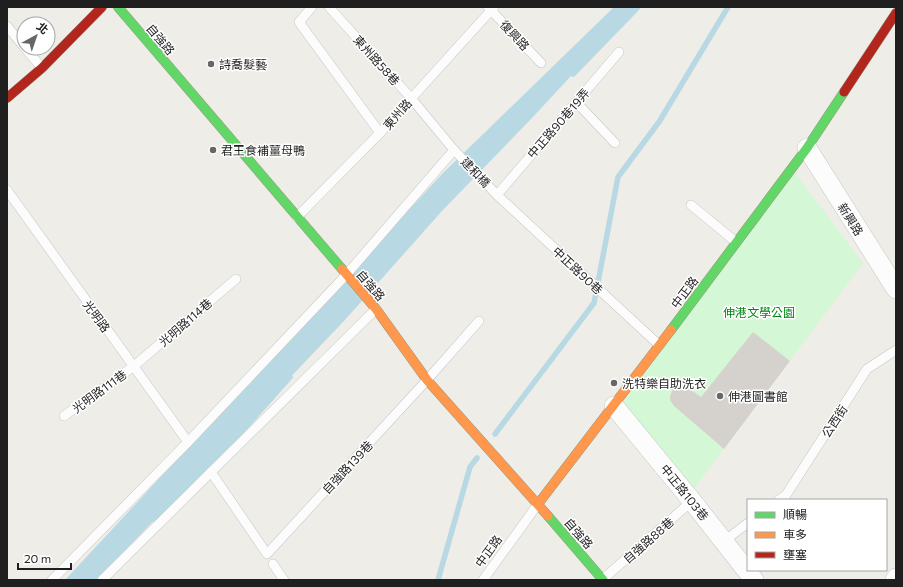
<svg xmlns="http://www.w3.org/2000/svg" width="903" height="587" viewBox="0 0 903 587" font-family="Commissioner,'Noto Sans TC',sans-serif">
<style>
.park{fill:#d4f7d6}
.water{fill:#b8d9e4}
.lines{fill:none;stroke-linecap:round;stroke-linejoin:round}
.stream{stroke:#b8d9e4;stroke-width:5.5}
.building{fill:#d5d2ce}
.lane-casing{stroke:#c6c6c4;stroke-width:10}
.street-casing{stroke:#c6c6c4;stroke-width:20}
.fast-casing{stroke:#95997f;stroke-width:10}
.slow-casing{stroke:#95997f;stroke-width:10}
.jam-casing{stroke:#95997f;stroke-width:10}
.lane{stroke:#fcfcfc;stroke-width:9}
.street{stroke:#fcfcfc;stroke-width:19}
.fast{stroke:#63d668;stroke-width:9}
.slow{stroke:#ff974d;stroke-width:9}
.jam{stroke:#b3261e;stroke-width:9}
.poi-dot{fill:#676765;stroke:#fff;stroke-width:1.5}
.labels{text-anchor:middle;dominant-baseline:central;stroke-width:3;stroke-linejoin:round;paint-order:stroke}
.street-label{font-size:12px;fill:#1f1f1f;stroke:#fff}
.poi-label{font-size:12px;fill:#1f1f1f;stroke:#fff;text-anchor:start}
.park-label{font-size:12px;fill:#018513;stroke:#fff}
</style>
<rect width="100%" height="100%" fill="#eeede8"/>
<path class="park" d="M795,173L863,263L692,491L620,406Z"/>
<path class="water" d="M614,7H635L532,118L442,211L344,321L97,580H65L443,173Z"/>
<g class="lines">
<g class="stream">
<path d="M573,74L638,7"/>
<path d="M495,434L594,303L618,177L659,122L728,7"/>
<path d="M154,519L234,440L290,377"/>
<path d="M438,580L470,467L477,458"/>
</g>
</g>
<path class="building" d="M753,332L790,361L724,449L674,406L670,400V396L673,389L676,387L684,386L687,387L701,397Z"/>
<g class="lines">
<g class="lane-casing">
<g id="lane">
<path d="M312,7L299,22L380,133"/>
<path d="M329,7L411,98L454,150L497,195L659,345"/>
<path d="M488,7L541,63"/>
<path d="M7,26L24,47"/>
<path d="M25,48L42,68"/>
<path d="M576,102L615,143"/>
<path d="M7,190L188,442"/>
<path d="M497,195L619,52"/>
<path d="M691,205L736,242"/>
<path d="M297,217L380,133L494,7"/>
<path d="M64,416L134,366L236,279"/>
<path d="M211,472L267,554L427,380L479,321"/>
<path d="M779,500L786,495L867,369L896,350"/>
<path d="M724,541L748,523"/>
<path d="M273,564L284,580"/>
<path d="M603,579L692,501"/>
<path d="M52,580L188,442L346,275L454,150"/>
<path d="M102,580L376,309"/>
<path d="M483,580L538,504"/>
</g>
</g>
<g class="street-casing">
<g id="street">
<path d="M807,148L896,289"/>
<path d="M614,406L692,501L754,580"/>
<path d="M895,580L896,578"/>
</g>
</g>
<g class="fast-casing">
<g id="fast">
<path d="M118,7L342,269"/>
<path d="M671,330L807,148L844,92"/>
<path d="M548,516L603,580"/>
</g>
</g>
<g class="slow-casing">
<g id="slow">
<path d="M342,269L376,309L427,380L548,516"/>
<path d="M538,504L671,330"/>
</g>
</g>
<g class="jam-casing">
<g id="jam">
<path d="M844,92L896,13"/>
<path d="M7,98L42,68L102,7"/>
</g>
</g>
<use href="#lane" class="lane"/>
<use href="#street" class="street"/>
<use href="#fast" class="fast"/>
<use href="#slow" class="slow"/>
<use href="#jam" class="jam"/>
</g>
<g class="poi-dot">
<circle cx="211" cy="64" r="4"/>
<circle cx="213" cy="150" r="4"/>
<circle cx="614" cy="383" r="4"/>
<circle cx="720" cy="396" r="4"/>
</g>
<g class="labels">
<g class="street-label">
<text transform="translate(515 35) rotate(47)">復興路</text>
<text transform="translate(161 39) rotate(50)">自強路</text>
<text transform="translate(377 60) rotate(48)">東州路58巷</text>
<text transform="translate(397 114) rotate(-49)">東州路</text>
<text transform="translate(558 123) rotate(-49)">中正路90巷19弄</text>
<text transform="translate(476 172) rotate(46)">建和橋</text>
<text transform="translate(851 219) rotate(58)">新興路</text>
<text transform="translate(578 270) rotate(43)">中正路90巷</text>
<text transform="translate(371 285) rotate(49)">自強路</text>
<text transform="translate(684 292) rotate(-53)">中正路</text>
<text transform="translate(97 316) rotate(54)">光明路</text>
<text transform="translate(185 322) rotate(-41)">光明路114巷</text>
<text transform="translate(99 391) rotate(-36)">光明路111巷</text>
<text transform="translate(834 421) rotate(-57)">公西街</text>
<text transform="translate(347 467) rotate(-47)">自強路139巷</text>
<text transform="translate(685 492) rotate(51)">中正路103巷</text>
<text transform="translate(579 533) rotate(49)">自強路</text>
<text transform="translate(648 540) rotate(-41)">自強路88巷</text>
<text transform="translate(488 551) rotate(-54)">中正路</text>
</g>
<g class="poi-label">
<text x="219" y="64">詩喬髮藝</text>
<text x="221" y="150">君王食補薑母鴨</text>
<text x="622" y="383">洗特樂自助洗衣</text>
<text x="728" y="396">伸港圖書館</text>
</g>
<g class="park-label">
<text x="759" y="312">伸港文學公園</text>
</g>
</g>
<rect width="903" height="587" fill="none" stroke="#1f1f1f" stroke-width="16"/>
<rect x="747" y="499" width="140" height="72" fill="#ffffff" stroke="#a5a5a5"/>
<rect x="755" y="512" width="20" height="6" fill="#63d668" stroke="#a5a5a5"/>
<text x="783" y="519" font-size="12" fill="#1f1f1f">順暢</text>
<rect x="755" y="532" width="20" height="6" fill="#ff974d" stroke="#a5a5a5"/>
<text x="783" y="539" font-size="12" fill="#1f1f1f">車多</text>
<rect x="755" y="552" width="20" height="6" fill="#b3261e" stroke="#a5a5a5"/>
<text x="783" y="559" font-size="12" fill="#1f1f1f">壅塞</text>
<g transform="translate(36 36) rotate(40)"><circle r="19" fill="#ffffff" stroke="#a5a5a5"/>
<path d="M0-3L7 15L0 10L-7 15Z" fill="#676765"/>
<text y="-6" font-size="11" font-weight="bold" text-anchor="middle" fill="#1f1f1f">北</text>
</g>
<path d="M18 563v6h53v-6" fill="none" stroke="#1f1f1f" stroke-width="2"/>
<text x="24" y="563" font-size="12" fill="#1f1f1f" stroke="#ffffff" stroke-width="3" paint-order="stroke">20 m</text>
</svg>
